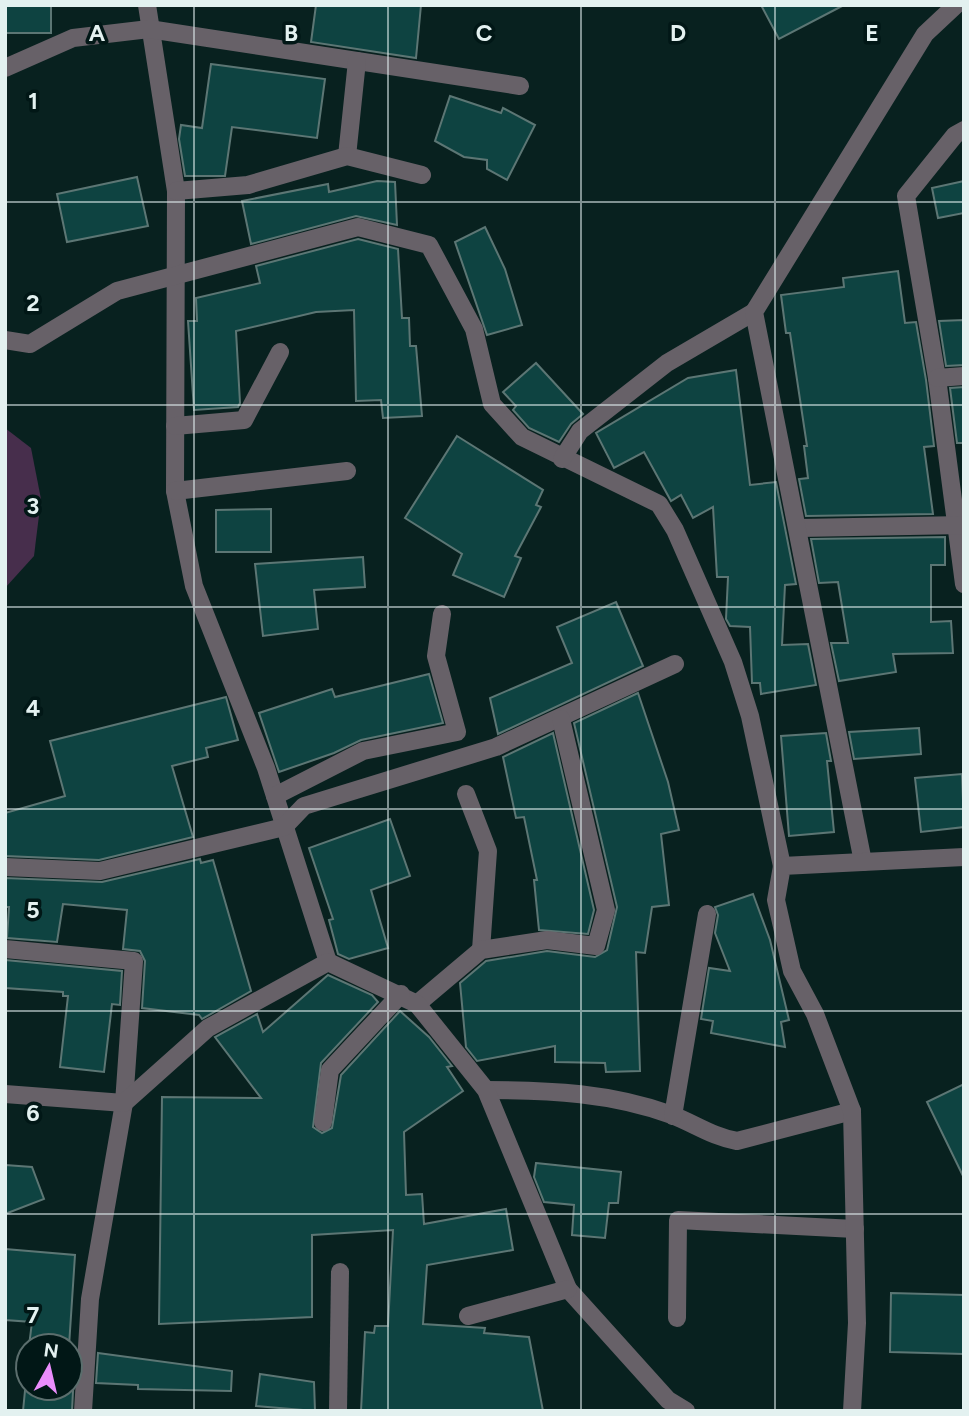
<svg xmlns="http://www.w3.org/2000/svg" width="969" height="1416" viewBox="0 0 969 1416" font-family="Figtree,sans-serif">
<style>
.green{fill:#472e4c}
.building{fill:#0e4341;stroke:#5c7674;stroke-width:2}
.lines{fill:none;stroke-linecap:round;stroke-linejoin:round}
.service{stroke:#676168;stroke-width:18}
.minor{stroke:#676168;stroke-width:18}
.grid{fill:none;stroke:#e3f1f0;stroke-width:2;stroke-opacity:0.55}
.grid-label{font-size:23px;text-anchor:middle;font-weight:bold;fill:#e3f1f0;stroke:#011716;stroke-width:7;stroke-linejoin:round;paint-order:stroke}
</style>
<rect width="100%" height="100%" fill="#08211f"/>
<path class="green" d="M5,428L31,448L41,499L34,556L5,588Z"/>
<g class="building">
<rect x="5" y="5" width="46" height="28"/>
<path d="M316,5H421L416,58L311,42Z"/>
<path d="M761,5H844L779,39Z"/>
<path d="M211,64L325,79L317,138L232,127L225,176H185L179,139L181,125L202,128Z"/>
<path d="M450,96L501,113L503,108L535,125L507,180L487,169V160L464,157L435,141Z"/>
<path d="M137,177L148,226L67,242L57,194Z"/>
<path d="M377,181L395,182L397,225L356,216L251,244L242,201L328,184L329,192Z"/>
<path d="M964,181V213L938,218L932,188Z"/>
<path d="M485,227L505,269L522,325L487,335L455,242Z"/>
<path d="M358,239L398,249L402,318H409L410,346H416L422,416L383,418L381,400L356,401L354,310L316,312L236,331L240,403L238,407L194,410L188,321H197L196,298L260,283L256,266Z"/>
<path d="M898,271L905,323L916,322L926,380L934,446L924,447L933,514L806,516L799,479L808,478L804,446H807L790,333H786L781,295L844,287L843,278Z"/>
<path d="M964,320V365L946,366L939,321Z"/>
<path d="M536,363L583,414L571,424L559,442L529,428L513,410L516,406L503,392Z"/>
<path d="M736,370L750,485L776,482L796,584L785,585L782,645L808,644L816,685L761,694L760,683H752L750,627L730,626L726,619L728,577H717L713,507L693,518L681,495L671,501L644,452L614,468L596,433L688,378Z"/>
<path d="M964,387V443H957L950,388Z"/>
<path d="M457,436L543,490L536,505L541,507L515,556L521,558L504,597L453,575L462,554L405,518Z"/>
<path d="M271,509V552H216V510Z"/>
<path d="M945,537V565H931V622L951,621L953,653L893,654L896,672L839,681L831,643H848L838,582L819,583L811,539Z"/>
<path d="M363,557L365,587L314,590L318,629L263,636L255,564Z"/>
<path d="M616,602L643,666L498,734L490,698L572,663L557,627Z"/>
<path d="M429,674L443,723L361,740L334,753L279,772L259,713L332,689L335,697Z"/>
<path d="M638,693L668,782L679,830L661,834L669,905L652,907L645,953L636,952L640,1071L606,1072L605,1063L555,1062V1046L477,1061L466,1047L460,983L486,961L547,951L595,957L607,950L617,907L574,723Z"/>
<path d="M226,697L238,740L206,748L208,757L172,766L193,837L99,860L5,856V813L65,796L50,741Z"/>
<path d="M919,728L921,754L854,759L849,732Z"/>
<path d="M553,733L594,910L588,934L539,930L534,880H537L524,817L516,818L503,757Z"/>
<path d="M826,733L831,761H827L834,832L789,836L781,736Z"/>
<path d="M962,774L964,827L921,832L915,778Z"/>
<path d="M390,819L410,876L371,890L388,948L349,959L338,954L329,920L333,919L309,848Z"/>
<path d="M200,859L201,863L213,860L251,991L202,1019L199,1015L142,1008L145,961L140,951L123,949L127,910L63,904L57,942L7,938L9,907H5V878L102,882Z"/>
<path d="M753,894L770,940L789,1020L781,1022L785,1047L711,1033L713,1021L701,1019L709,968L730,971L715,933L718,915L715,907Z"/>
<path d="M5,960L122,971L120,1005L112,1004L104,1072L60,1067L68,996H63V992L5,988Z"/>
<path d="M328,975L372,995L378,1002L321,1063L313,1127L322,1133L332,1128L341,1075L400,1011L429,1037L452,1066L447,1067L463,1091L404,1132L406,1195L422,1194L424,1224L506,1209L513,1250L427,1265L423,1324L485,1328L484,1333L529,1337L543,1411H361L365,1332L374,1333L375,1326H388L393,1230L312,1235V1317L159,1324L162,1097L261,1098L215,1037L257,1014L263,1032Z"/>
<path d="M964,1084V1178L927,1102Z"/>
<path d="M536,1163L621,1172L618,1203H609L605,1238L572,1235L574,1205L544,1202L534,1177Z"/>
<path d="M5,1165L32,1167L44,1199L5,1214Z"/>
<path d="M5,1249L75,1255L69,1346H29L32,1322L5,1320Z"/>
<path d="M891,1293L964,1295V1354L890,1352Z"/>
<path d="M70,1349L75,1350L72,1411H23L28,1360V1388H70Z"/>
<path d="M98,1353L232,1371L231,1391L138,1389V1385L96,1383Z"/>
<path d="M260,1374L314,1382L315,1411L256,1406Z"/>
</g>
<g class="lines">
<path class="service" d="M466,794L488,851L481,950"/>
<g class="minor">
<path d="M147,5L176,191L175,491L194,586L266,768L328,962"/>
<path d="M5,68L73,38L149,29L520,86"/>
<path d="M964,130L955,135L906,196L937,378L964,584"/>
<path d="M347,156L357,61"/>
<path d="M176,191L248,185L347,156L422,175"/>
<path d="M5,340L30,344L117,291L358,227L429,245L474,329L492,404L522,437L659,504L675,530L733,662L750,716L782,866"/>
<path d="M937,378L964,376"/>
<path d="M175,426L244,420L280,352"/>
<path d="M562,459L580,431L667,363L754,312"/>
<path d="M175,491L347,471"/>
<path d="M799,528L964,525"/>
<path d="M275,796L363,751L457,732L436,656L442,614"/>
<path d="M863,862L754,312L925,34L956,5"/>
<path d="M5,867L100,871L284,827L304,806L496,747L675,664"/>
<path d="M5,949L134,961L124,1103L90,1299L83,1411"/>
<path d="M417,1004L481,950L547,940L596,946L606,910L561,719"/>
<path d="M486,1090C550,1090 612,1093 672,1115C695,1124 713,1137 737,1141L852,1111"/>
<path d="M5,1094L124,1103L208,1028L328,962L417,1004L486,1090L568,1289L668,1400L686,1411"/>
<path d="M673,1116L707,914"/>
<path d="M323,1122L330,1070L401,994"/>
<path d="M468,1316L568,1289"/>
<path d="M677,1318L678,1220L855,1229"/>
<path d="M338,1411L340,1272"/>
<path d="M852,1411L857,1323L852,1111L815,1014L792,971L776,900L782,866L964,857"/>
</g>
</g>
<path class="grid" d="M194,5V1411M388,5V1411M581,5V1411M775,5V1411M5,202H964M5,405H964M5,607H964M5,809H964M5,1011H964M5,1214H964"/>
<g class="grid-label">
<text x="97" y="41">A</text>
<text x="291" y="41">B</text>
<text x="484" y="41">C</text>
<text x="678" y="41">D</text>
<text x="872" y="41">E</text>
<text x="33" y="109">1</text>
<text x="33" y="311">2</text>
<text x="33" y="514">3</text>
<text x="33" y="716">4</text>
<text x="33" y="918">5</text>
<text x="33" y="1121">6</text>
<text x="33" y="1323">7</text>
</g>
<rect width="969" height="1416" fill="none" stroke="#e3f1f0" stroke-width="14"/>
<g transform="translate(49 1367) rotate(8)"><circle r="33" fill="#011716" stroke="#5b6e6d" stroke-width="2"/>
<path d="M0-5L12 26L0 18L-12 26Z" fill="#ea8dfc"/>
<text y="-10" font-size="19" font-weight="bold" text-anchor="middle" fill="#e3f1f0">N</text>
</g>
</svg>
